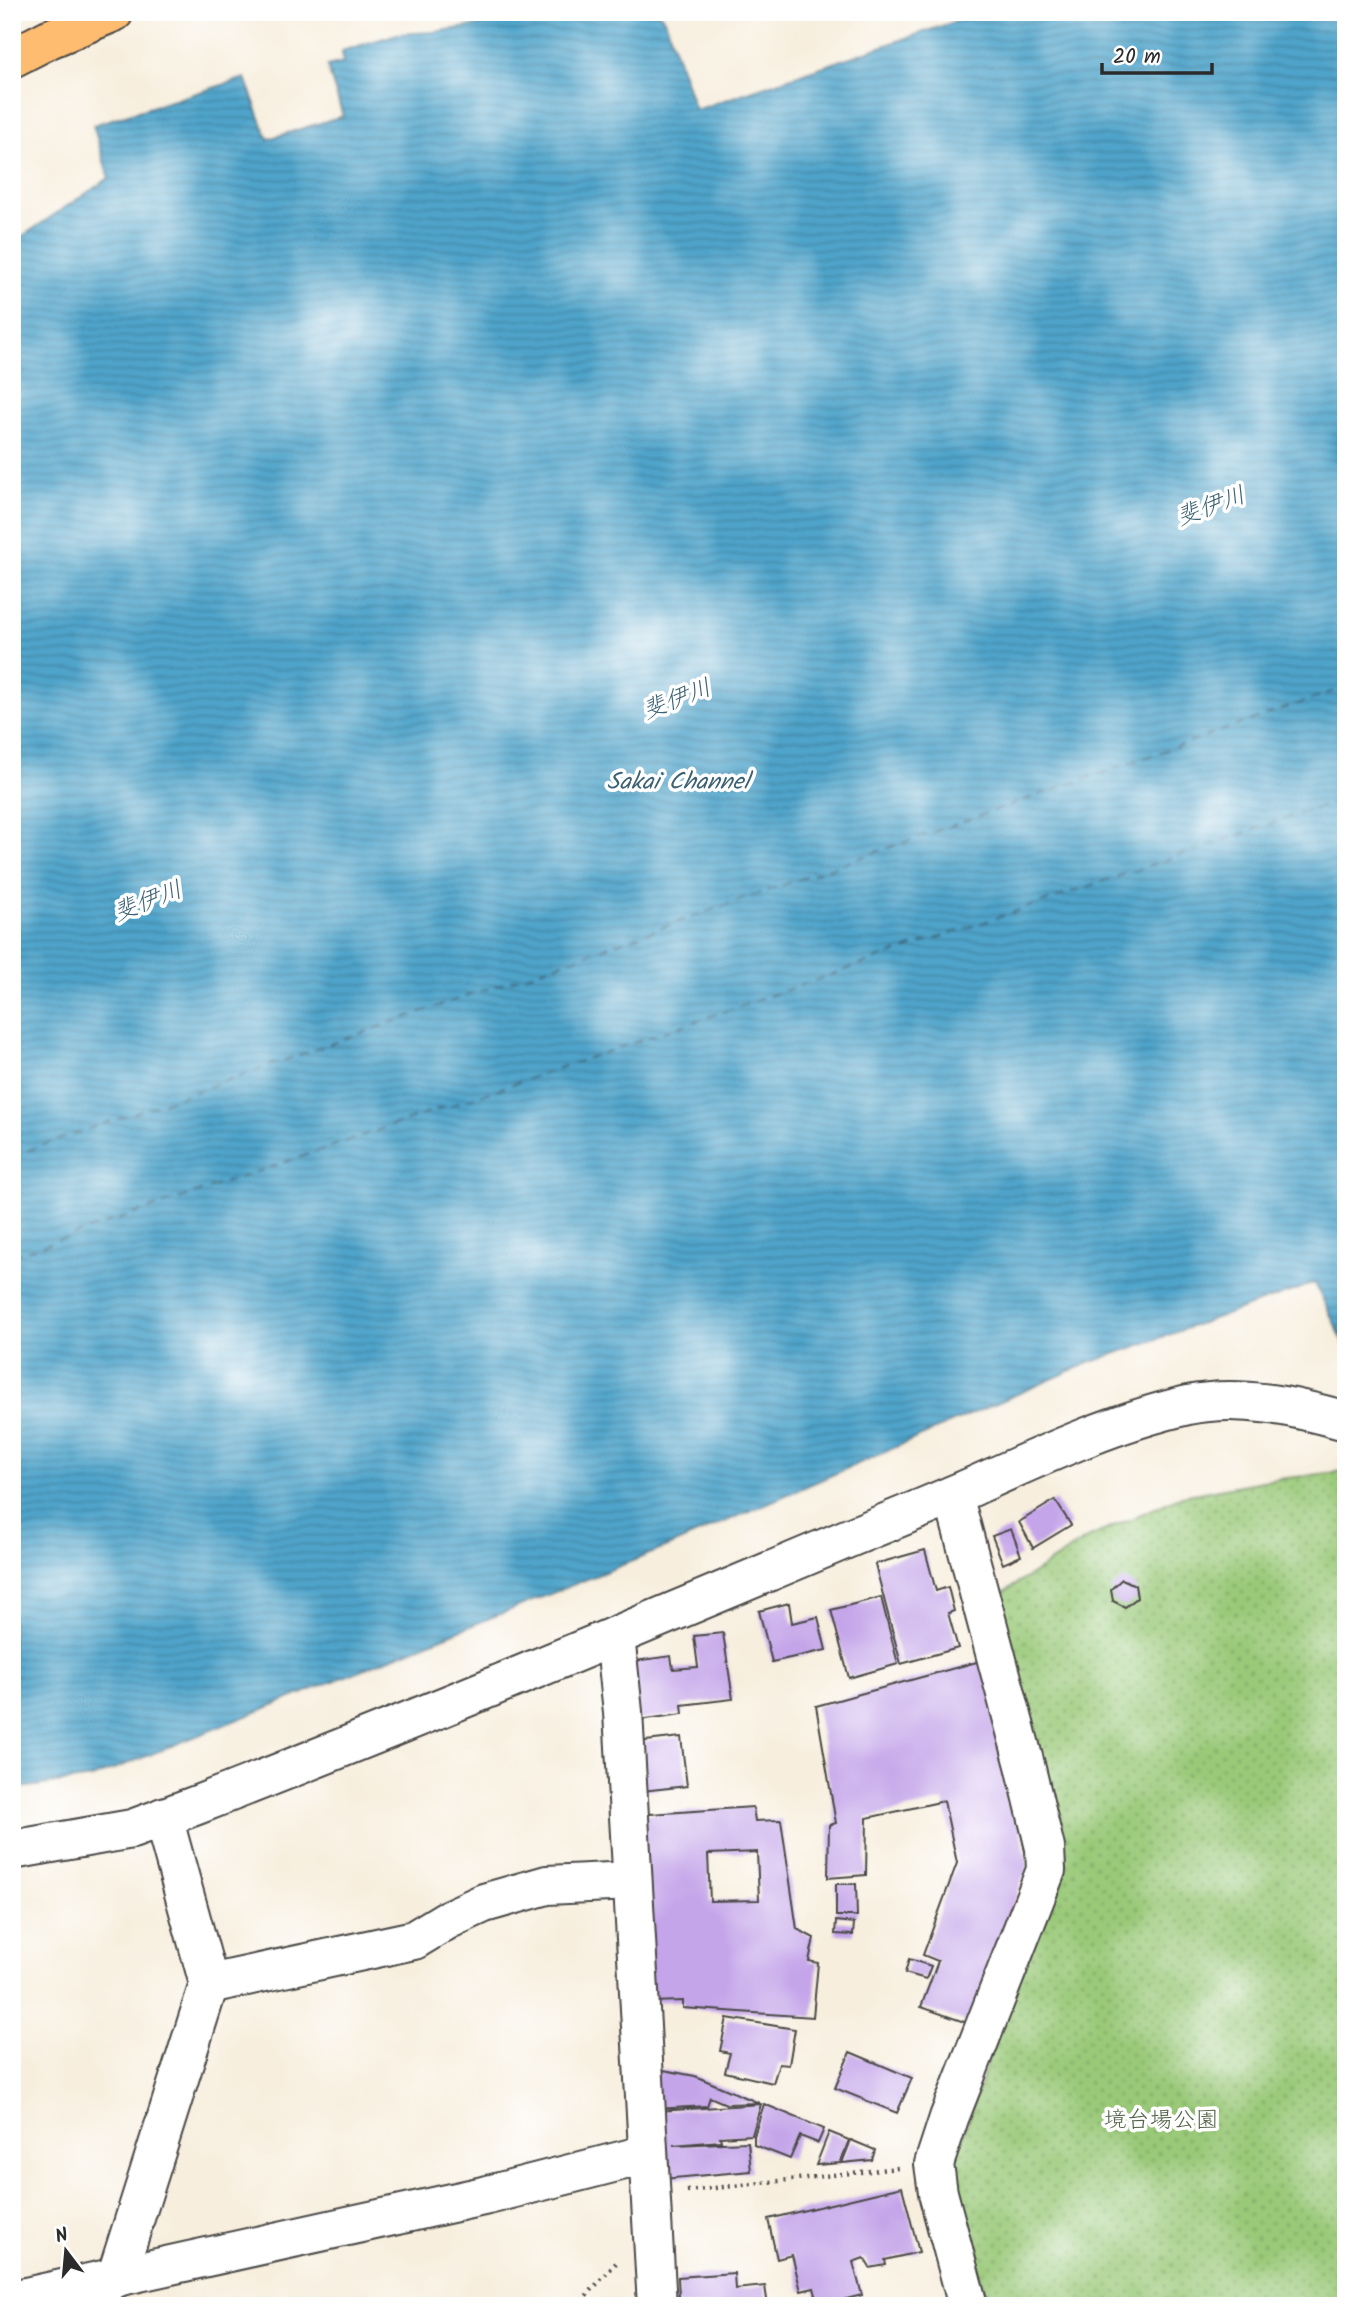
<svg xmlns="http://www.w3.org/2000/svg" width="1358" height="2318" viewBox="0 0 1358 2318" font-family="Kalam,'Klee One',sans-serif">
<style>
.park{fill:url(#park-dots);stroke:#627a52;stroke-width:2}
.water{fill:url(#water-rules);stroke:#3d687b;stroke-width:2}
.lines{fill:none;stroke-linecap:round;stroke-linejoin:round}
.ferry{stroke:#3b6173;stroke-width:2;stroke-dasharray:9 7;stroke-linecap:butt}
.building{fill:#c4a5e9;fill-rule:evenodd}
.service-casing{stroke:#4a4846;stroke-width:24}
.minor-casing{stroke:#4a4846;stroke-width:42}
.tertiary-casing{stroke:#4a4846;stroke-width:42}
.primary-casing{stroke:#4a4846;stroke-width:42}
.path{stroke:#4a4846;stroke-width:4.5;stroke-dasharray:2 5;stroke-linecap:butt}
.service{stroke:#fff;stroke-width:21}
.minor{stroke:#fff;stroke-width:38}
.tertiary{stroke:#fff;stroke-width:38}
.primary{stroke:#febc70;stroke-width:38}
.labels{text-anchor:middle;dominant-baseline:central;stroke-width:7;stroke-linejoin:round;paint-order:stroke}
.park-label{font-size:23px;fill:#526246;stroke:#fff}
.water-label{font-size:24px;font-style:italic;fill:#3b6173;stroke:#fff}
</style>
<defs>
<pattern id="park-dots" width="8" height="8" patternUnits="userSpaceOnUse" patternTransform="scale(1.75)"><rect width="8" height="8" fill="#9ac978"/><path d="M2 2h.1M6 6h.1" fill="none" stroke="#7ea363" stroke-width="1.8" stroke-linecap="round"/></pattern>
<pattern id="water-rules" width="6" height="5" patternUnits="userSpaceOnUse" patternTransform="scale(1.75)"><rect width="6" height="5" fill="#4fa4cb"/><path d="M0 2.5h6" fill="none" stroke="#4286a5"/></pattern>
</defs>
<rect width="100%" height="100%" fill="#fff"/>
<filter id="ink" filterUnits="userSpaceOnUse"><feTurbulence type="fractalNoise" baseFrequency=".0143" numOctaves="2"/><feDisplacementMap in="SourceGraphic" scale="14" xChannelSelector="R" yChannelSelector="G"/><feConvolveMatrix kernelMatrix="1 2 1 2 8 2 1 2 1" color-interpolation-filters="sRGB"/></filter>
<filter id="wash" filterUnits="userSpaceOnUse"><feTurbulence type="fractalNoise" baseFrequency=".00686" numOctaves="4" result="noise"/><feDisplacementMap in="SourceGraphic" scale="28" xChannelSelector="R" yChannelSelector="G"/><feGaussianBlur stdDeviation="1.57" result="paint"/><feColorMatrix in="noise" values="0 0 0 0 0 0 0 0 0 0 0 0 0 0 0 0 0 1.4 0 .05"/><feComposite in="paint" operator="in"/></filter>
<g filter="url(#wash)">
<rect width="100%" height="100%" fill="#f7eedd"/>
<path class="park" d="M1346,1471V2306H986L953,2166L1008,2001L1065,1870L998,1596L1090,1537L1182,1496L1262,1481Z"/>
<path class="water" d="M571,12H658L665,20L695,110L983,12H1346V1347L1315,1283L1086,1364L672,1545L92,1778L12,1789V243L109,178L93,125L245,78L268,139L343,116L327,66L343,62L342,51L397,34L433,32Z"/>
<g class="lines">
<g class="ferry">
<path d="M12,1156L1346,687"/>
<path d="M12,1256L1346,798"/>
</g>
</g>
<g id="blocks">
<g class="building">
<path d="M1055,1500L1071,1525L1033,1548L1019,1522Z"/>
<path d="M1011,1529L1021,1556L1003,1564L992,1536Z"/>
<path d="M925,1550L936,1591L948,1587L954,1611L948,1613L958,1648L901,1664L875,1564Z"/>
<path d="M1122,1579L1135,1585L1137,1598L1125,1607L1113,1601L1111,1589Z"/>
<path d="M881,1597L898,1664L849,1678L831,1610Z"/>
<path d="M789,1603L792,1623L818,1617L826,1650L772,1662L759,1611Z"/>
<path d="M723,1633L733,1699L682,1705L683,1714L631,1721L627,1662L671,1656L673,1669L698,1667L694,1636Z"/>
<path d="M984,1660L1028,1865L970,2024L921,2007L938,1961L923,1955L957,1863L944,1801L867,1818L866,1875L828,1878L829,1825L836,1823L816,1706Z"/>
<path d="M681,1737L687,1786L642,1791L637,1742Z"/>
<path d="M753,1807L755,1821L781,1820L797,1929L814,1938L809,1961L818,1963L813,2017L683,2008V2001L649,2002L636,1815ZM757,1852L759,1900L710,1901L708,1854Z"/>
<path d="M836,1884H856L857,1916H836Z"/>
<path d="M836,1921L854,1923L853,1935L835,1934Z"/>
<path d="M909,1959L931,1966L926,1979L905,1973Z"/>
<path d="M727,2018L795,2029L789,2065L779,2064L773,2083L725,2072L730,2053L720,2051Z"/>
<path d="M850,2052L912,2078L897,2113L835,2088Z"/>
<path d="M653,2068L695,2076L759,2103L726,2104L710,2097L707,2106L655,2109Z"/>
<path d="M761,2104L752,2135L720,2137L721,2141L673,2145L748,2142L751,2171L663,2179L659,2111Z"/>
<path d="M764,2104L824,2129L818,2143L800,2136L790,2159L754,2145V2136Z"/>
<path d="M829,2132L849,2140L840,2163L816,2165Z"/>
<path d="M851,2140L875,2150L872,2160L842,2163Z"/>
<path d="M902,2187L919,2252L885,2260L886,2265L870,2268L864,2258L853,2262L862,2295L819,2306L814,2288L801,2291L792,2255L777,2259L768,2219Z"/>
<path d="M734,2273L735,2289L765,2286L768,2306H667V2296H679L678,2277Z"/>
</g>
</g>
</g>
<g filter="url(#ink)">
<use href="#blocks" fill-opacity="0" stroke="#4a4846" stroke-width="2"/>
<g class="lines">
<g class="service-casing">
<path id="service" d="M107,2306L116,2278"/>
</g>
<g class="minor-casing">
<g id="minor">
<path d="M953,1495L1025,1765L1045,1848L1046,1870L949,2118L934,2164L938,2193L968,2306"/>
<path d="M615,1636L623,1712L657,2306"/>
<path d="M163,1817L209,1984L414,1940L447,1920L484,1903L547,1885L631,1881"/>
<path d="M116,2278L209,1984"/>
<path d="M12,2300L488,2195L648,2154"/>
</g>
</g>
<g class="tertiary-casing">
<path id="tertiary" d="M12,1850L132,1829L197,1805C416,1720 633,1629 849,1538C891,1521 933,1504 974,1486C1043,1455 1114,1422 1188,1405C1240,1394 1296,1407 1346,1421"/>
</g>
<g class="primary-casing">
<path id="primary" d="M12,58L49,39L114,12"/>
</g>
<g class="path">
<path d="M687,2191L898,2168"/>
<path d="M577,2306L616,2263"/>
</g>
<use href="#service" class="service"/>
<use href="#minor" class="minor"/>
<use href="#tertiary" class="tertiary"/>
<use href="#primary" class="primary"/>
</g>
</g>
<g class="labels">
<g class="park-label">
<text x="1161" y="2121">境台場公園</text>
</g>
<g class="water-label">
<text transform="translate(1211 507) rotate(-20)">斐伊川</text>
<text transform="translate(677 700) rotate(-21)">斐伊川</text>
<text x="678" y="782">Sakai Channel</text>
<text transform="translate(148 902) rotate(-21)">斐伊川</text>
</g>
</g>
<rect width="1358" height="2318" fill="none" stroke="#fff" stroke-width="42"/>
<g transform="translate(66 2251) rotate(344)" stroke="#ffffff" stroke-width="5" paint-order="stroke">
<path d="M0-5L12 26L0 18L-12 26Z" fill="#2b2b2b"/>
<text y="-10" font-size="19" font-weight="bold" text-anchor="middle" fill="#2b2b2b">N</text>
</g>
<path d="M1102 63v10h110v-10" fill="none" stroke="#2b2b2b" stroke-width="3.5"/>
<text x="1113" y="63" font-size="21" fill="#2b2b2b" stroke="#ffffff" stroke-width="5" paint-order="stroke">20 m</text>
</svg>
